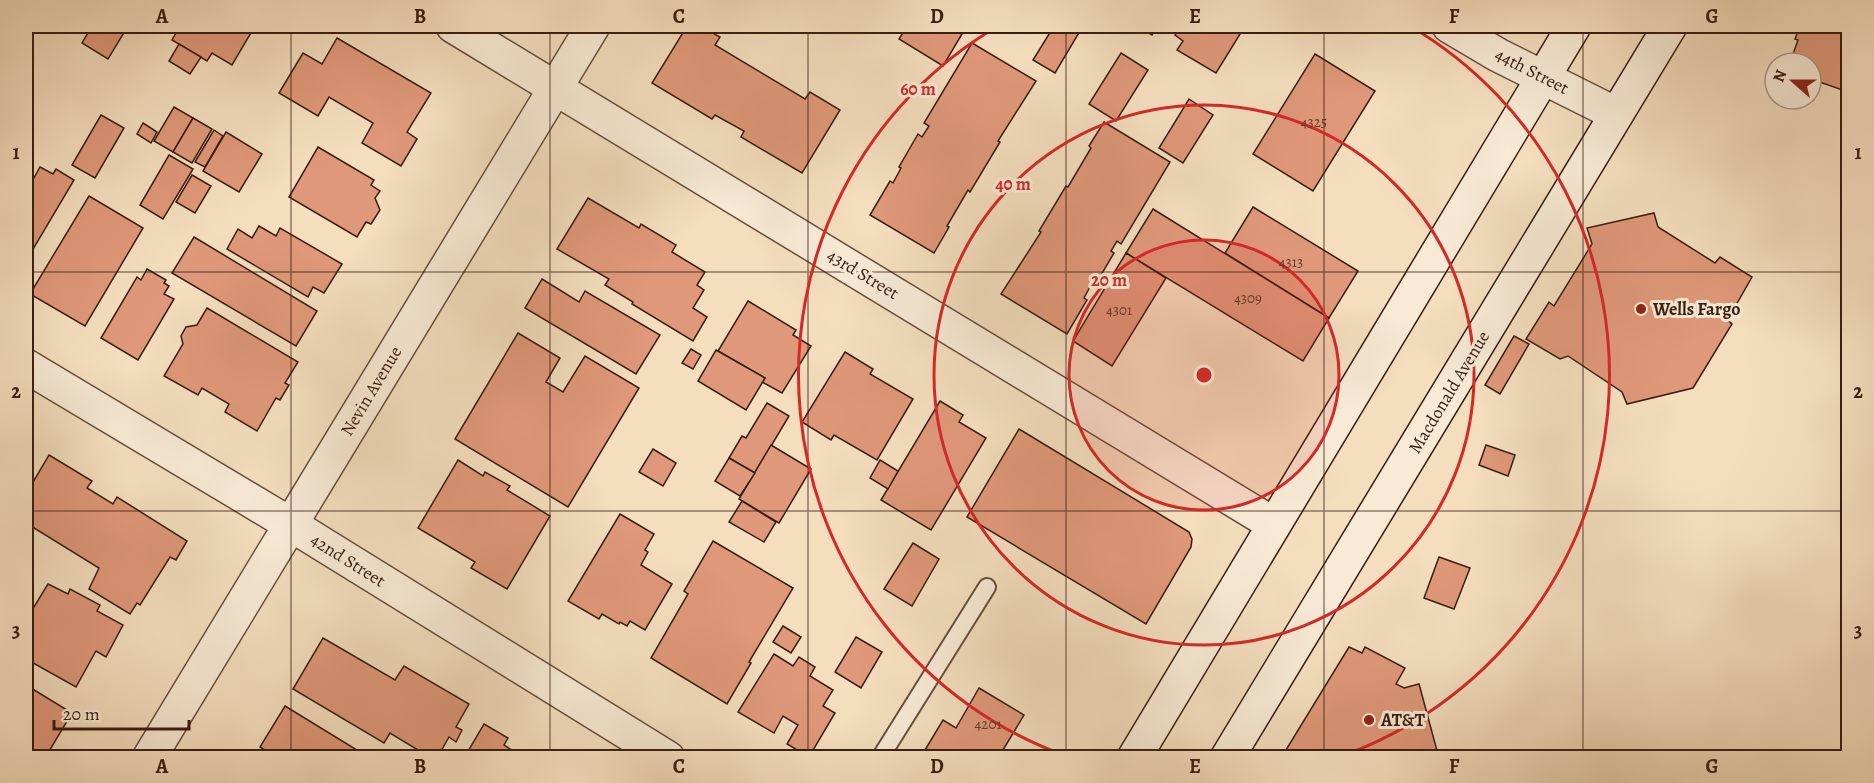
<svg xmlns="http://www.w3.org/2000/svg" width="1874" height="783" viewBox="0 0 1874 783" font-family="Alegreya,serif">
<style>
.building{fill:#df9879;stroke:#381d12;stroke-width:1.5}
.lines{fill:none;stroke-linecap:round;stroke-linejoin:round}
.lane-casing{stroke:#674d3d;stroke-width:20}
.street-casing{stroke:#674d3d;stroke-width:36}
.secondary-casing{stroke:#381d12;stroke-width:36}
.lane{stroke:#f8ead5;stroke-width:16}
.street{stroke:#f8ead5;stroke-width:33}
.secondary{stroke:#f8ead5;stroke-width:33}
.grid{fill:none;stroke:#381d12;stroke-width:1.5;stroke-opacity:0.55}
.ring{fill:none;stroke:#d62828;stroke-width:3}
.poi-dot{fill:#8f2418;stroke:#f8ead5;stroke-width:2}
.labels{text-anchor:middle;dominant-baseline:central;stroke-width:6;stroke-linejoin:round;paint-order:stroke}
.number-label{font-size:15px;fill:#623c2c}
.street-label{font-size:18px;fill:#381d12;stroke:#f8ead5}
.poi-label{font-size:18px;font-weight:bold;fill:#381d12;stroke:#f8ead5;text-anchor:start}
.centre{fill:#d62828;stroke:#f8ead5;stroke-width:3}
.ring-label{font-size:18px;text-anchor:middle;font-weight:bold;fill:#d62828;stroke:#f8ead5;stroke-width:6;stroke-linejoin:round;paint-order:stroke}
.neatline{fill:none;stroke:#381d12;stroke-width:2}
.grid-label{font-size:20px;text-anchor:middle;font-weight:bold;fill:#381d12}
</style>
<rect width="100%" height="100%" fill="#f4debe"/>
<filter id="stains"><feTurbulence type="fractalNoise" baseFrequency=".00333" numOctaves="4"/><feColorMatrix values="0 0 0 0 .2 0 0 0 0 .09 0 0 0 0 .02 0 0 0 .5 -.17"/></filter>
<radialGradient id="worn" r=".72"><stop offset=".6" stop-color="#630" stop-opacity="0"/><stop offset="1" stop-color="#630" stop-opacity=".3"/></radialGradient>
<g class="building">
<path d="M92,26H128L108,59L82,43Z"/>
<path d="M180,26H255L232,65L212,53L207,61L172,40Z"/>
<path d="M687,26H700L720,37L715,45L805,99L810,92L840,110L802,173L741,137L744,131L715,115L712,119L652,83Z"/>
<path d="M773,26H789L785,33Z"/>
<path d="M907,26H948L962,34L943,66L899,39Z"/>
<path d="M1054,26H1083L1055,73L1033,60Z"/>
<path d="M1136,26H1157L1152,35Z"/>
<path d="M1181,26H1245L1216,73L1177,50L1183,41L1175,35Z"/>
<path d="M1800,26H1848V92L1811,79V63H1799L1791,60L1798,40L1795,39Z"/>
<path d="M337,38L431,93L407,132L417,139L401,166L362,143L373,123L329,97L318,116L279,93L303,53L322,64Z"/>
<path d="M972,43L1036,81L998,141L1000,142L970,192L968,190L947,226L949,227L934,253L870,215L890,181L893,183L901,168L899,167L918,134L922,137L929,126L924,123Z"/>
<path d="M179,44L201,57L190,74L169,61Z"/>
<path d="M1121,53L1148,70L1116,121L1089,104Z"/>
<path d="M1315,54L1375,91L1313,191L1253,154Z"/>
<path d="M1189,99L1213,115L1183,163L1159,148Z"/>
<path d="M174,107L193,118L173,152L154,141Z"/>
<path d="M101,115L124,128L95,178L72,165Z"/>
<path d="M193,118L212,129L192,163L173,152Z"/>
<path d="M26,120L31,124L26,134Z"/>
<path d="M1104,122L1170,162L1121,244L1117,241L1111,251L1114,253L1094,287L1091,285L1084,298L1087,300L1067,334L1001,294L1041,232L1039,231L1066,186L1068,187L1091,148L1089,146Z"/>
<path d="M143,123L157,132L151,143L137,134Z"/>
<path d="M214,130L223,136L205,167L195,162Z"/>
<path d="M226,132L262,154L239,192L203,171Z"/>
<path d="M318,147L374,180L371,185L380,191L375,198L380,210L371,224L366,222L357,237L289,197Z"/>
<path d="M169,155L193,169L163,219L140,205Z"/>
<path d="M40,167L53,174L56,169L74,180L26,261V182L30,185Z"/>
<path d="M192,175L211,186L195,213L176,202Z"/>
<path d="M89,196L143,228L85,326L30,294Z"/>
<path d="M588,198L639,228L641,224L676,245L672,252L705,272L697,285L704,290L693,308L707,317L693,341L632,304L633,302L605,285L609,279L557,249Z"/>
<path d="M1253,207L1358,271L1329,318L1225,253Z"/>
<path d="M1153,209L1329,318L1303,361L1126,253Z"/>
<path d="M1654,213L1658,227L1715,263L1720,257L1752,277L1732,312L1728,310L1724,317L1732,324L1693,388L1627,404L1622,392L1568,356L1560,359L1526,339L1549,302L1554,306L1592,244L1587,228Z"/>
<path d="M259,226L276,236L280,228L342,264L324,293L313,287L308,297L227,249L238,229L252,238Z"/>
<path d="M194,237L317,311L296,346L172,273Z"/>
<path d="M1126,253L1166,278L1112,366L1073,341Z"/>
<path d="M147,269L166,280L164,283L169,286L164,294L174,299L138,360L101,338L137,277L141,280Z"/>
<path d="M542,279L579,302L585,291L660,335L636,374L525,308Z"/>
<path d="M748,301L796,330L793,335L811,346L782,393L762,382L765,378L718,351Z"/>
<path d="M207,308L298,362L285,383L289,385L280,400L276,398L257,431L225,412L229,404L202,388L198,395L164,376L183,344L181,336L186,327L197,325Z"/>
<path d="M518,333L560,358L546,382L563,392L585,356L639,388L568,507L455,439Z"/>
<path d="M1514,336L1529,344L1500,394L1485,385Z"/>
<path d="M691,349L701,355L693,369L682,363Z"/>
<path d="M716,350L765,378L746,410L698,381Z"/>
<path d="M845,352L873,369L870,374L913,399L877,460L834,435L831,440L802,422Z"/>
<path d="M940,401L963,415L959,422L986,438L931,530L881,500Z"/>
<path d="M767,403L789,416L755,473L729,458L742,436L746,438Z"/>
<path d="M1019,429L1189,532L1192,539L1191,547L1146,624L967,517Z"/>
<path d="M771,445L811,469L779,523L739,499Z"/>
<path d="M1486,445L1515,455L1508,476L1479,465Z"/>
<path d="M653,449L676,463L663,486L639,472Z"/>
<path d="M49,455L92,481L87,488L113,504L117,497L187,541L176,560L170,557L140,605L137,603L130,614L89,589L99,568L26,523V494Z"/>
<path d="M729,458L755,473L740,496L715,481Z"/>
<path d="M458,460L483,476L485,472L510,486L507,490L550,516L507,589L471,568L475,562L418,528Z"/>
<path d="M880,460L898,471L888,489L870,478Z"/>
<path d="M742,501L776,522L764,542L729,522Z"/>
<path d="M620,514L654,534L645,550L648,552L641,565L672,584L645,630L630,621L627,626L620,622L619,624L602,614L599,619L568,601Z"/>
<path d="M713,541L793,588L749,662L751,663L727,704L651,658L688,594L684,591Z"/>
<path d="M913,543L939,559L912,606L884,589Z"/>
<path d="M1439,557L1470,568L1454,609L1424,598Z"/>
<path d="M48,584L68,594L70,589L100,605L97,611L123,625L106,657L96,651L76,687L26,659V620Z"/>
<path d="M783,626L801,637L791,653L773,642Z"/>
<path d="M856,637L882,652L861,688L835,672Z"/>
<path d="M323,638L395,680L404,666L469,704L456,727L462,730L456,742L449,737L437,758H431L390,733L384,743L293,689Z"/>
<path d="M1349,647L1362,653L1365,647L1405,668L1396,684L1404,688L1419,684L1439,758H1281Z"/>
<path d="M774,654L793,666L799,657L815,667L810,676L833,690L823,706L835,713L809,757L787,744L798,725L783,716L774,733L738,712Z"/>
<path d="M26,685L72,713L45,758H26Z"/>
<path d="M979,688L1024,715L1000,755L1003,758H925L922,755L943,720L956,728Z"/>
<path d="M285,706L370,758H277L260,747Z"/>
<path d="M484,724L508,738L504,745L524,758H464Z"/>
</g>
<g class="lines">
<g class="lane-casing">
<path id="lane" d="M880,758L987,587"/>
</g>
<g class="street-casing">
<g id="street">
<path d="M453,26L1273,524"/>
<path d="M1449,26L1498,55L1616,114"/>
<path d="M26,366L290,524L668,758"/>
<path d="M149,758L593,26"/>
</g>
</g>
<g class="secondary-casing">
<g id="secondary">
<path d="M1134,758L1574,26"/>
<path d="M1227,758L1670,26"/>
</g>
</g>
<use href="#lane" class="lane"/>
<use href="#street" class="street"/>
<use href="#secondary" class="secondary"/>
</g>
<path class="grid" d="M291,26V758M550,26V758M808,26V758M1066,26V758M1324,26V758M1583,26V758M26,272H1848M26,511H1848"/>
<circle cx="1204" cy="375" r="135" fill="#d62828" fill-opacity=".12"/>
<g class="ring">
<circle cx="1204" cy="375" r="135"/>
<circle cx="1204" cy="375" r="270"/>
<path d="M1069 757A405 405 0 0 1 998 26M1410 26A405 405 0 0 1 1339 757"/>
</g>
<g class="poi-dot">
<circle cx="1641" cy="309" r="6"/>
<circle cx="1369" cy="720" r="6"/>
</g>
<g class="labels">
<g class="number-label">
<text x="1314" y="122">4325</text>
<text x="1291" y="262">4313</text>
<text x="1248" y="298">4309</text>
<text x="1119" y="310">4301</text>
<text x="988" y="724">4201</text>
</g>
<g class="street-label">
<text transform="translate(1532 71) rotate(27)">44th Street</text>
<text transform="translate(863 274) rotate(31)">43rd Street</text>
<text transform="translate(371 391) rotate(-59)">Nevin Avenue</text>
<text transform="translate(1449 392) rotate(-59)">Macdonald Avenue</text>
<text transform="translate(348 560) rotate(32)">42nd Street</text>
</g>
<g class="poi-label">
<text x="1653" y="309">Wells Fargo</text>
<text x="1381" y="720">AT&amp;T</text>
</g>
</g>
<circle cx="1204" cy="375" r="9" class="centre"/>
<g class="ring-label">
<text x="918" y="95">60 m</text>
<text x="1013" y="190">40 m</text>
<text x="1109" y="286">20 m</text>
</g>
<rect width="1874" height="783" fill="none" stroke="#f4debe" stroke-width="66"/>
<g transform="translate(1793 81) rotate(291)"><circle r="28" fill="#f8ead5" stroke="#ab9887" stroke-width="1.5"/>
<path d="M0-4.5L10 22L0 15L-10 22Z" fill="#8f2418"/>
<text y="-9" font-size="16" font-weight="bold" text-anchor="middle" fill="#381d12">N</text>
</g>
<path d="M54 720v9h135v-9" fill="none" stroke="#381d12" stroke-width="3"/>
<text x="63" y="720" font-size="18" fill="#381d12" stroke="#f8ead5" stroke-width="4.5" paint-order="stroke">20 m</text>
<rect x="33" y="33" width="1808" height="717" class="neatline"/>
<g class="grid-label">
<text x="162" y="23">A</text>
<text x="420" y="23">B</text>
<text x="679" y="23">C</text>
<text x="937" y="23">D</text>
<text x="1195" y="23">E</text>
<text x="1454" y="23">F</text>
<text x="1712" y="23">G</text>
<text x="16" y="159">1</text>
<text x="1858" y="159">1</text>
<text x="16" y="398">2</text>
<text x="1858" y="398">2</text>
<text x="16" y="637">3</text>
<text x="1858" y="637">3</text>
<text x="162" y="773">A</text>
<text x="420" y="773">B</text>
<text x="679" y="773">C</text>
<text x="937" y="773">D</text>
<text x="1195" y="773">E</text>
<text x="1454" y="773">F</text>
<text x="1712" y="773">G</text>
</g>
<rect width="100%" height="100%" filter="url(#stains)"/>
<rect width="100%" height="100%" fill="url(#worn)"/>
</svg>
